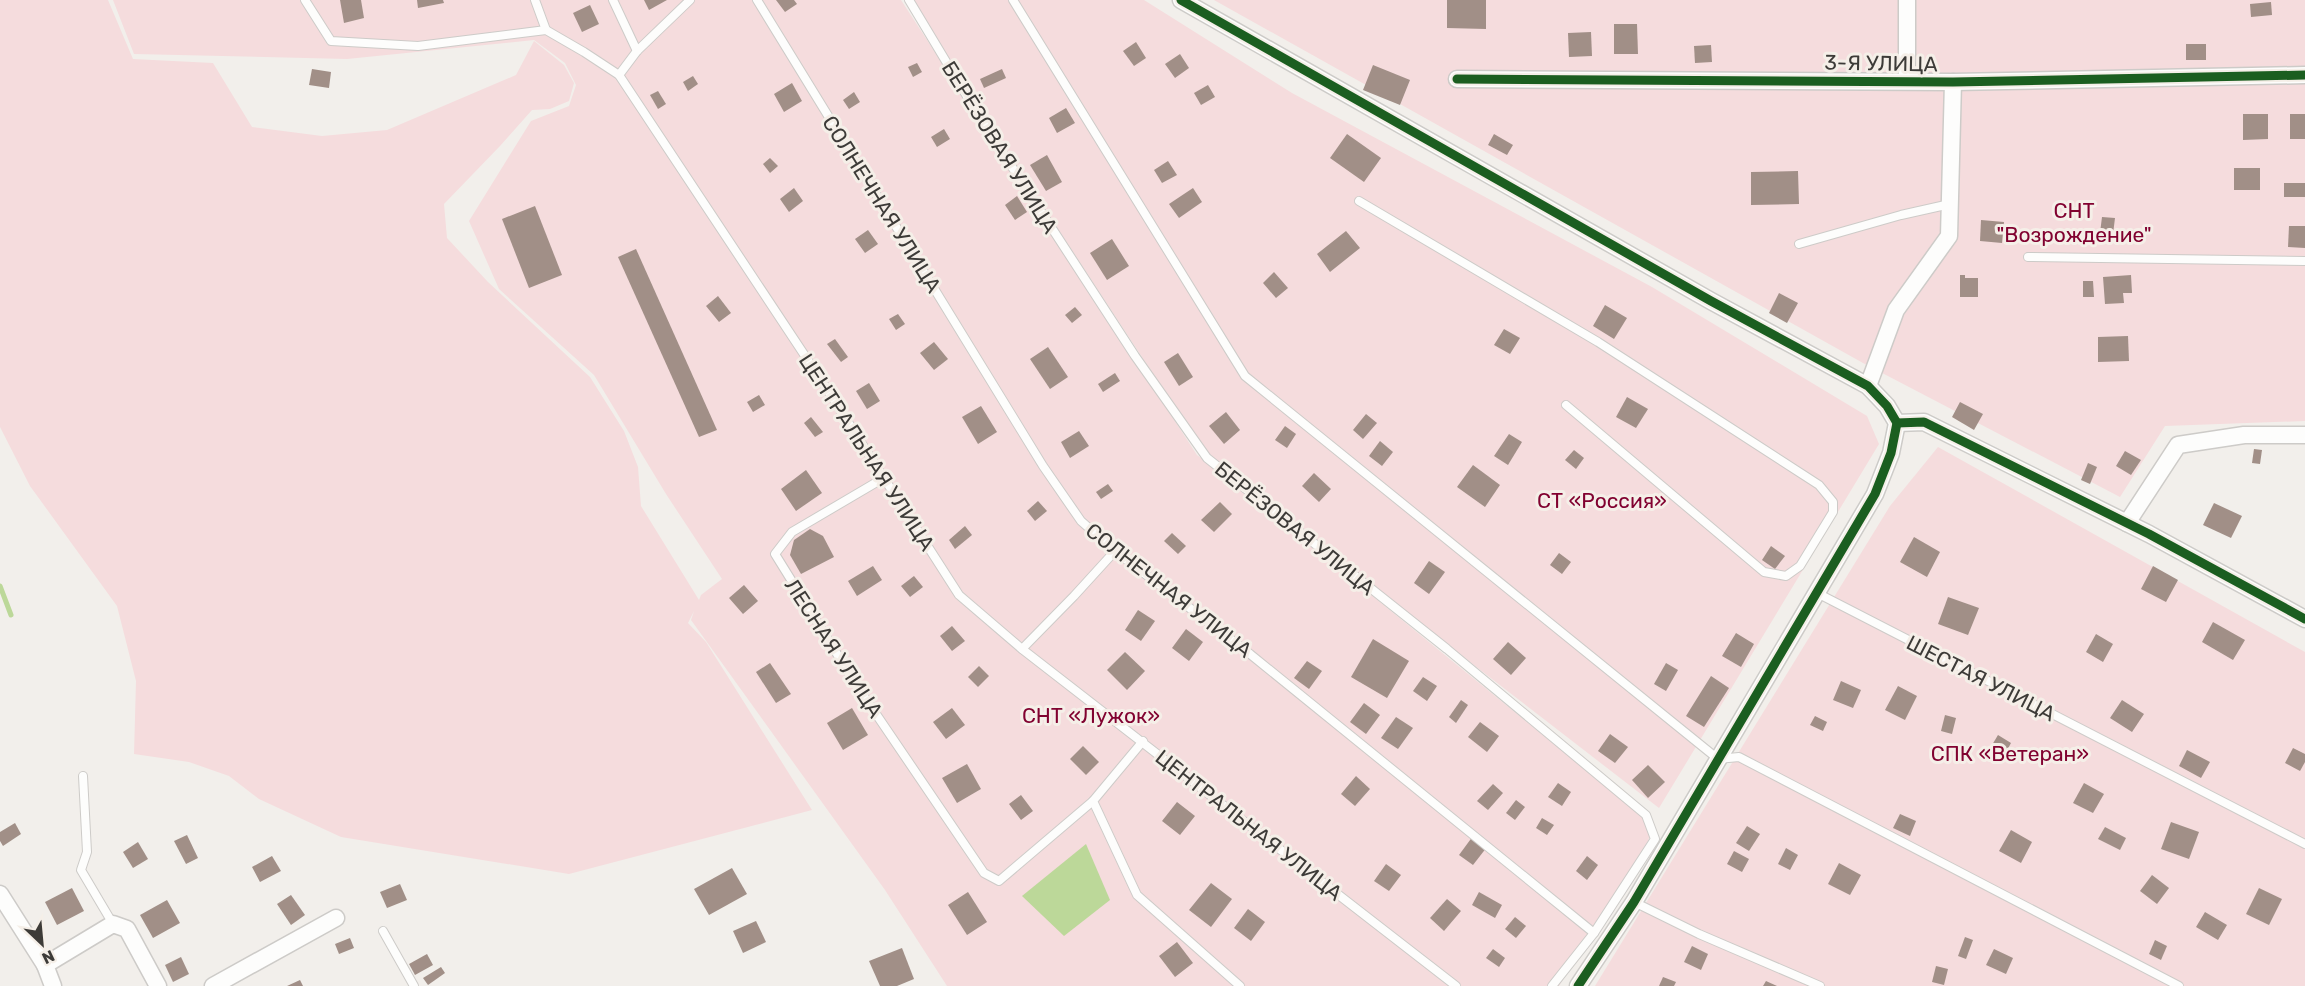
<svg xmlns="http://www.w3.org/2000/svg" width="2305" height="986" viewBox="0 0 2305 986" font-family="Rubik,sans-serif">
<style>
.green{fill:#f5dcdd}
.water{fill:#bcd899}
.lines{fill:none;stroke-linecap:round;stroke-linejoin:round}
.stream{stroke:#bcd899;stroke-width:5}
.building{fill:#a18f87}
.lane-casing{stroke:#cdcbc8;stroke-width:10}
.street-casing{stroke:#cdcbc8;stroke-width:19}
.lane{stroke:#fdfdfc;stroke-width:8}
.street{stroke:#fdfdfc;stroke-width:16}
.cycleway-casing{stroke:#f5efe8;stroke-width:13}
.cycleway{stroke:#1b5e20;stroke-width:9}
.labels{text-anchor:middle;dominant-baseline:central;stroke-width:6;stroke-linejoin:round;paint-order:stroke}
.street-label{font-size:21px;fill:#3d3b38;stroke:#f5efe8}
.park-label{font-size:21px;fill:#810230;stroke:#f5efe8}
</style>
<rect width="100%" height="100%" fill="#f2efeb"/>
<g class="green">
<path d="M0,0H108L133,59L213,63L252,127L322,136L387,130L516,75L534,41L564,65L574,83L569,101L550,109L532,110L500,146L444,204L447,238L488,282L590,377L624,431L638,467L641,506L699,600L701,595L722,579L666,494L594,375L499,289L469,221L531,121L569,106L576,85L565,63L534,40L347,59L134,54L113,0H901L1197,455L1238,486L1653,825L1648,841L1559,986H947L885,890L691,620L694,611L688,623L706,642L812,810L569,874L341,837L259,799L229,776L189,762L134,754L136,681L117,606L30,486L0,427Z"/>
<path d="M911,0H1144L1292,93L1652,287L1867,416L1879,444L1659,808L1383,595L1203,450L929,33Z"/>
<path d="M1214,0H2305V421L2165,426L2120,497L1863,363Z"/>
<path d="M1938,447L2305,652V986H1595L1890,506Z"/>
</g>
<path class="water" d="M1086,844L1110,900L1064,936L1022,896Z"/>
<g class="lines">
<path class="stream" d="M0,586L11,615"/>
</g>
<g class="building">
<path d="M340,0H361L364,18L344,23Z"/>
<path d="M417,0H443L444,3L418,8Z"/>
<path d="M644,0H667L649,10Z"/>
<path d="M776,0H794L797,4L785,12Z"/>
<path d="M1447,0H1486V29L1447,28Z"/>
<path d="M2271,2L2272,15L2251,17L2250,4Z"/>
<path d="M590,5L599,24L582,32L573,13Z"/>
<path d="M1614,24H1637L1638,54H1614Z"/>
<path d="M1591,32L1592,56L1569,57L1568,33Z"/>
<path d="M1136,42L1146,58L1134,66L1123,51Z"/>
<rect x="2186" y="44" width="20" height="16"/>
<path d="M1711,45L1712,62L1695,63L1694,46Z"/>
<path d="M1180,54L1189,68L1175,78L1165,64Z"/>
<path d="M917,63L922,72L913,77L908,67Z"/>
<path d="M1373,65L1410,80L1400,105L1363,90Z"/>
<path d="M312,69L331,72L329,88L309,85Z"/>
<path d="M1002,69L1006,78L984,88L980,79Z"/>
<path d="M693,76L698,84L688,91L683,82Z"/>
<path d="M792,83L802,101L784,112L774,94Z"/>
<path d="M1208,85L1215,97L1201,105L1194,93Z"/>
<path d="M658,91L666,104L658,109L650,95Z"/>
<path d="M854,92L860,102L849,109L843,100Z"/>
<path d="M1066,108L1075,123L1057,133L1049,118Z"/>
<path d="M2243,114H2268V139L2243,140Z"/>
<rect x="2290" y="114" width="15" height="25"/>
<path d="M944,129L950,139L937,147L931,137Z"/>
<path d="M1347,134L1381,158L1364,182L1330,158Z"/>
<path d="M1494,134L1513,145L1507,155L1488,145Z"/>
<path d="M1047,155L1062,182L1046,191L1030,165Z"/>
<path d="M770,158L778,166L770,173L763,164Z"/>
<path d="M1168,161L1177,175L1162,183L1154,170Z"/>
<rect x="2234" y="168" width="26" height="22"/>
<path d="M1798,171L1799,204L1751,205V172Z"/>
<rect x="2284" y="183" width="21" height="14"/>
<path d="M794,188L803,201L789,212L780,199Z"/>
<path d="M1193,188L1202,202L1179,218L1169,204Z"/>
<path d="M1017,196L1027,212L1015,220L1005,205Z"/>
<path d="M535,206L562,275L529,288L502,219Z"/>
<path d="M2102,217L2115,218L2113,234L2100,233Z"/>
<path d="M1981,220L2004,222L2002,243L1980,241Z"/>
<path d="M2289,226H2305V248L2288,247Z"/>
<path d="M868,230L878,244L865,253L855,239Z"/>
<path d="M1346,231L1360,248L1330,272L1317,254Z"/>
<path d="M1112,239L1129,266L1107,280L1090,253Z"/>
<path d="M636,249L717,430L699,437L618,257Z"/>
<path d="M1274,272L1288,288L1276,298L1263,283Z"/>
<path d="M1960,275H1965V278H1978V297H1960Z"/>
<path d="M2131,275L2132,293H2123L2124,303L2105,304L2103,277Z"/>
<path d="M2083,281H2093L2094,297H2083Z"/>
<path d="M1779,293L1798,303L1787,323L1769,313Z"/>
<path d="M718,296L731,313L719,322L706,306Z"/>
<path d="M1605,305L1627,318L1614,339L1593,326Z"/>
<path d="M1075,307L1082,315L1072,323L1065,315Z"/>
<path d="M898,314L905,324L896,330L889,319Z"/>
<path d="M1504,329L1520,338L1510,354L1494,345Z"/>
<path d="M2128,336L2129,361L2098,362V337Z"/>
<path d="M835,339L848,357L841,362L827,344Z"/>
<path d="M934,342L948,359L934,370L920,353Z"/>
<path d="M1048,347L1068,377L1050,389L1030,359Z"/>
<path d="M1178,353L1193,377L1179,386L1164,362Z"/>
<path d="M1115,373L1120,381L1103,392L1098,384Z"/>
<path d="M869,383L880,401L867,409L856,391Z"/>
<path d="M759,395L765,405L753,412L747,402Z"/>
<path d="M1627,397L1648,409L1636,428L1616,417Z"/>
<path d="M1960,402L1983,414L1974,430L1952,417Z"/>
<path d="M981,406L997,432L978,444L962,417Z"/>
<path d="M1226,412L1240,430L1224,444L1209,426Z"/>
<path d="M1366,414L1377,423L1363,439L1353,430Z"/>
<path d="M811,417L823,432L815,437L804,423Z"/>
<path d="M1285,426L1296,434L1287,448L1275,440Z"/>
<path d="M1079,431L1089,446L1070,458L1061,442Z"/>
<path d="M1509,434L1522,442L1508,465L1494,456Z"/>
<path d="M1380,441L1393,452L1382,466L1369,456Z"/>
<path d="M2254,449L2262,450L2260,464L2252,463Z"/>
<path d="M1574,450L1584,458L1576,469L1565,460Z"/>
<path d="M2125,451L2141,460L2131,475L2116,466Z"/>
<path d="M2088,463L2097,467L2090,484L2081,480Z"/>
<path d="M1473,465L1500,485L1485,507L1457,487Z"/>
<path d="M806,470L822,493L796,511L781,489Z"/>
<path d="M1314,473L1331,489L1319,502L1302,486Z"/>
<path d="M1108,484L1113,491L1101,499L1096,492Z"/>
<path d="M1038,501L1047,511L1035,521L1027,511Z"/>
<path d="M1220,502L1232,514L1214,532L1201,520Z"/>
<path d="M2214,503L2242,516L2231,538L2203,525Z"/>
<path d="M965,526L972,535L955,549L949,540Z"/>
<path d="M810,529L823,536L834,557L801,574L790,555L794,540Z"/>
<path d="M1172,533L1186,546L1178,554L1164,541Z"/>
<path d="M1914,537L1940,552L1927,577L1900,562Z"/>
<path d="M1771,546L1785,556L1775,569L1762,560Z"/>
<path d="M1559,553L1571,562L1562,574L1550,565Z"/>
<path d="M1429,561L1445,572L1429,594L1414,583Z"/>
<path d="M873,566L882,580L857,596L848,581Z"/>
<path d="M2153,566L2178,580L2166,602L2141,589Z"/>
<path d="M914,576L923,587L910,597L901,586Z"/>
<path d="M744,585L758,601L743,614L729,598Z"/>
<path d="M1948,597L1979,608L1968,635L1938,624Z"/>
<path d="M1138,610L1155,621L1141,641L1125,630Z"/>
<path d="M2213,622L2245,640L2233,660L2202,642Z"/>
<path d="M952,626L965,641L952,651L940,636Z"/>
<path d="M1186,629L1203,642L1189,661L1172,648Z"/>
<path d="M1736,633L1754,644L1741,667L1722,656Z"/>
<path d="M2096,634L2113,644L2103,662L2086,652Z"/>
<path d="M1373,639L1409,661L1387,698L1351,677Z"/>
<path d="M1508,642L1526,658L1511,675L1493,659Z"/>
<path d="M1125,652L1145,671L1127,690L1107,670Z"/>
<path d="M1307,661L1322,671L1309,689L1294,678Z"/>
<path d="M770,663L791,694L776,703L756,672Z"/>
<path d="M1666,663L1678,670L1666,691L1654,684Z"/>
<path d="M979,666L989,676L978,687L968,677Z"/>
<path d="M1711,676L1729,688L1704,727L1686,716Z"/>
<path d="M1423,677L1437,686L1427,701L1413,691Z"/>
<path d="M1841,681L1861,690L1853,708L1833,700Z"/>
<path d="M1898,686L1917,696L1905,720L1885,710Z"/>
<path d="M1461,700L1468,705L1456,723L1449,717Z"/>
<path d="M2122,700L2144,714L2132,732L2110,718Z"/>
<path d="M1364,703L1380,715L1366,734L1350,722Z"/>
<path d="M852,708L868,735L843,750L827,723Z"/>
<path d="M952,708L965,725L946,739L933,722Z"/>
<path d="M1945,715L1956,718L1952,734L1941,731Z"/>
<path d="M1815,716L1827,722L1823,731L1810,725Z"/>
<path d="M1396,717L1413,728L1398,749L1381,738Z"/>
<path d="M1480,722L1499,736L1487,752L1468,737Z"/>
<path d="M1610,734L1628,747L1615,763L1598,751Z"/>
<path d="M1998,735L2011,743L2003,758L1989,750Z"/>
<path d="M1083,746L1099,762L1086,775L1070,759Z"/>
<path d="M2293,748L2305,754V762L2300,771L2285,763Z"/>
<path d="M2187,750L2210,762L2201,778L2179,766Z"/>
<path d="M967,764L981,789L957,803L942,778Z"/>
<path d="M1648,765L1665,782L1648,798L1632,780Z"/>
<path d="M1356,776L1370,789L1355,806L1341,794Z"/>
<path d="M1558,783L1571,792L1562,806L1548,797Z"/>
<path d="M2084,783L2104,794L2093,813L2073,803Z"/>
<path d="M1493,784L1503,793L1488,810L1477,801Z"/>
<path d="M1021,795L1033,811L1021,820L1009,804Z"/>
<path d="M1516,800L1525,807L1515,820L1506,813Z"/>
<path d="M1177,802L1195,816L1180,835L1162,821Z"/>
<path d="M1900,814L1916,821L1910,836L1893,828Z"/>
<path d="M1542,818L1554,825L1547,835L1536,828Z"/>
<path d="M2171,822L2199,832L2189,859L2161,849Z"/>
<path d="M15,823L21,834L3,846L0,841V832Z"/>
<path d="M1747,826L1760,834L1749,851L1736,843Z"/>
<path d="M2105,827L2126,838L2120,850L2098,839Z"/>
<path d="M2011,830L2032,842L2021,863L1999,851Z"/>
<path d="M187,835L198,858L186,864L174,841Z"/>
<path d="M1473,836L1487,847L1473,865L1459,855Z"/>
<path d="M138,842L148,859L133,868L123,852Z"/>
<path d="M1786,848L1798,855L1790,870L1778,864Z"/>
<path d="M1734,851L1749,859L1742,872L1727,864Z"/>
<path d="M272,856L281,871L260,882L252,867Z"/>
<path d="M1587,856L1598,865L1587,880L1576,871Z"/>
<path d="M1839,863L1861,875L1850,895L1828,884Z"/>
<path d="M1386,864L1401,875L1389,891L1374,881Z"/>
<path d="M732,868L747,894L709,915L694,889Z"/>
<path d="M2152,875L2169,888L2157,904L2140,891Z"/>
<path d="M1211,883L1232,899L1211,927L1189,910Z"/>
<path d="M400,884L407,900L387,908L380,892Z"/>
<path d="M72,888L84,911L57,925L45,902Z"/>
<path d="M2259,888L2282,899L2269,925L2246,914Z"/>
<path d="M968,892L987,922L967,935L948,905Z"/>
<path d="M1479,892L1502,905L1495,918L1472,905Z"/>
<path d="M291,895L305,915L291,925L277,904Z"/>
<path d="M1447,899L1461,911L1444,931L1430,918Z"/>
<path d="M167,900L180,923L153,938L140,915Z"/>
<path d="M1248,909L1265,922L1251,941L1234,928Z"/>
<path d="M2205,912L2227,925L2218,940L2196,927Z"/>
<path d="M1515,917L1526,926L1516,938L1505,929Z"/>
<path d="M756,921L766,942L743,953L733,931Z"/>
<path d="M1965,937L1973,940L1966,959L1958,956Z"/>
<path d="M350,938L354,948L339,954L335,944Z"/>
<path d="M2155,940L2167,946L2161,960L2149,954Z"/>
<path d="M1177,942L1193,963L1175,977L1159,956Z"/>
<path d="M1692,946L1708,954L1701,970L1684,962Z"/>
<path d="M902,948L914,979L897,986H880L869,961Z"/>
<path d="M1493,949L1505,958L1499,967L1486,958Z"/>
<path d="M1994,949L2013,958L2006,974L1986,965Z"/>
<path d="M427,954L433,965L415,975L409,964Z"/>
<path d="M181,957L189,974L173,982L165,965Z"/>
<path d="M1936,966L1948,969L1944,985L1932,982Z"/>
<path d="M441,967L445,973L428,985L423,978Z"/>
<path d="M1663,977L1676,982L1674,986H1659Z"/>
<path d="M300,980L303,986H287Z"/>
<path d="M1766,981L1777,986H1763Z"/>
</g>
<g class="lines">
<g class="lane-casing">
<g id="lane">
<path d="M305,0L331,41L418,46L546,30L584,52L619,75L821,380L959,595L1022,649L1456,986"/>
<path d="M535,0L546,30"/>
<path d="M613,0L637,51"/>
<path d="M757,0L1043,466L1081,521L1115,551L1250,654L1594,933"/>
<path d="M909,0L977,113L1135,356L1207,458L1447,649L1646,815L1655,839L1594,933L1552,986"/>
<path d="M1013,0L1245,376L1718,759L1739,757L2179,986"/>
<path d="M619,75L637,51L690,0"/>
<path d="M1359,201L1598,342L1819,485L1833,502V512L1800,566L1786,576L1764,572L1566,405"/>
<path d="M1799,244L1901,215L1950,204"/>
<path d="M2028,257L2305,261"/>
<path d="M882,479L792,532L775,554L855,683L984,873L999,881L1093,801"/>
<path d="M1817,593L2305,844"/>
<path d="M1022,649L1074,596L1115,551"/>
<path d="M1143,741L1093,801L1137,895L1240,986"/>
<path d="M83,776L87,852L81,870L113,924"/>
<path d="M1634,902L1699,934L1820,986"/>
<path d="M383,931L414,986"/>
</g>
</g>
<g class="street-casing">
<g id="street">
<path d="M1181,0L1711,301L1868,386L1887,406L1897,423L1891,453L1875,494L1634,902L1578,986"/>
<path d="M1457,79L1953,82L2305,75"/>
<path d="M1907,81V0"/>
<path d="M1868,386L1896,310L1949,236L1953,82"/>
<path d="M1897,423L1924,422L2149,534L2305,619"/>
<path d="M2127,523L2178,445L2244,435H2305"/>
<path d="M0,894L45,965"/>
<path d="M53,986L45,965L113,924L127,929L158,986"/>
<path d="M213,986L336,918"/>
</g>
</g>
<use href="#lane" class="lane"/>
<use href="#street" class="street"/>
<g class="cycleway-casing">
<g id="cycleway">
<path d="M1181,0L1711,301L1868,386L1887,406L1897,423L1891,453L1875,494L1634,902L1578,986"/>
<path d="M1457,79L1953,82L2305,75"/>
<path d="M1897,423L1924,422L2149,534L2305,619"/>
</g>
</g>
<use href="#cycleway" class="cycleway"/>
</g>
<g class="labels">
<g class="street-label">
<text transform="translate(1881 63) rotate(1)">3-Я УЛИЦА</text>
<text transform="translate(1000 147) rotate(58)">БЕРЁЗОВАЯ УЛИЦА</text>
<text transform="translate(882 204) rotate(58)">СОЛНЕЧНАЯ УЛИЦА</text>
<text transform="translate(867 452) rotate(57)">ЦЕНТРАЛЬНАЯ УЛИЦА</text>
<text transform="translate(1295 528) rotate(39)">БЕРЁЗОВАЯ УЛИЦА</text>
<text transform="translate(1169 590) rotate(38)">СОЛНЕЧНАЯ УЛИЦА</text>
<text transform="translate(834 648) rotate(57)">ЛЕСНАЯ УЛИЦА</text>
<text transform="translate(1981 678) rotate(27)">ШЕСТАЯ УЛИЦА</text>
<text transform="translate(1249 825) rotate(38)">ЦЕНТРАЛЬНАЯ УЛИЦА</text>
</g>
<g class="park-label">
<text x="2074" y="210">СНТ<tspan x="2074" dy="24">"Возрождение"</tspan></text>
<text x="1602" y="500">СТ «Россия»</text>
<text x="1091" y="715">СНТ «Лужок»</text>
<text x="2010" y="753">СПК «Ветеран»</text>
</g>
</g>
<g transform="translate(42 944) rotate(154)" stroke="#f5efe8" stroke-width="4.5" paint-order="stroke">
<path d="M0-4.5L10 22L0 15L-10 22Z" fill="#3d3b38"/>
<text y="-9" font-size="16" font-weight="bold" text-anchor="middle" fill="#3d3b38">N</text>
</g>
</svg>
